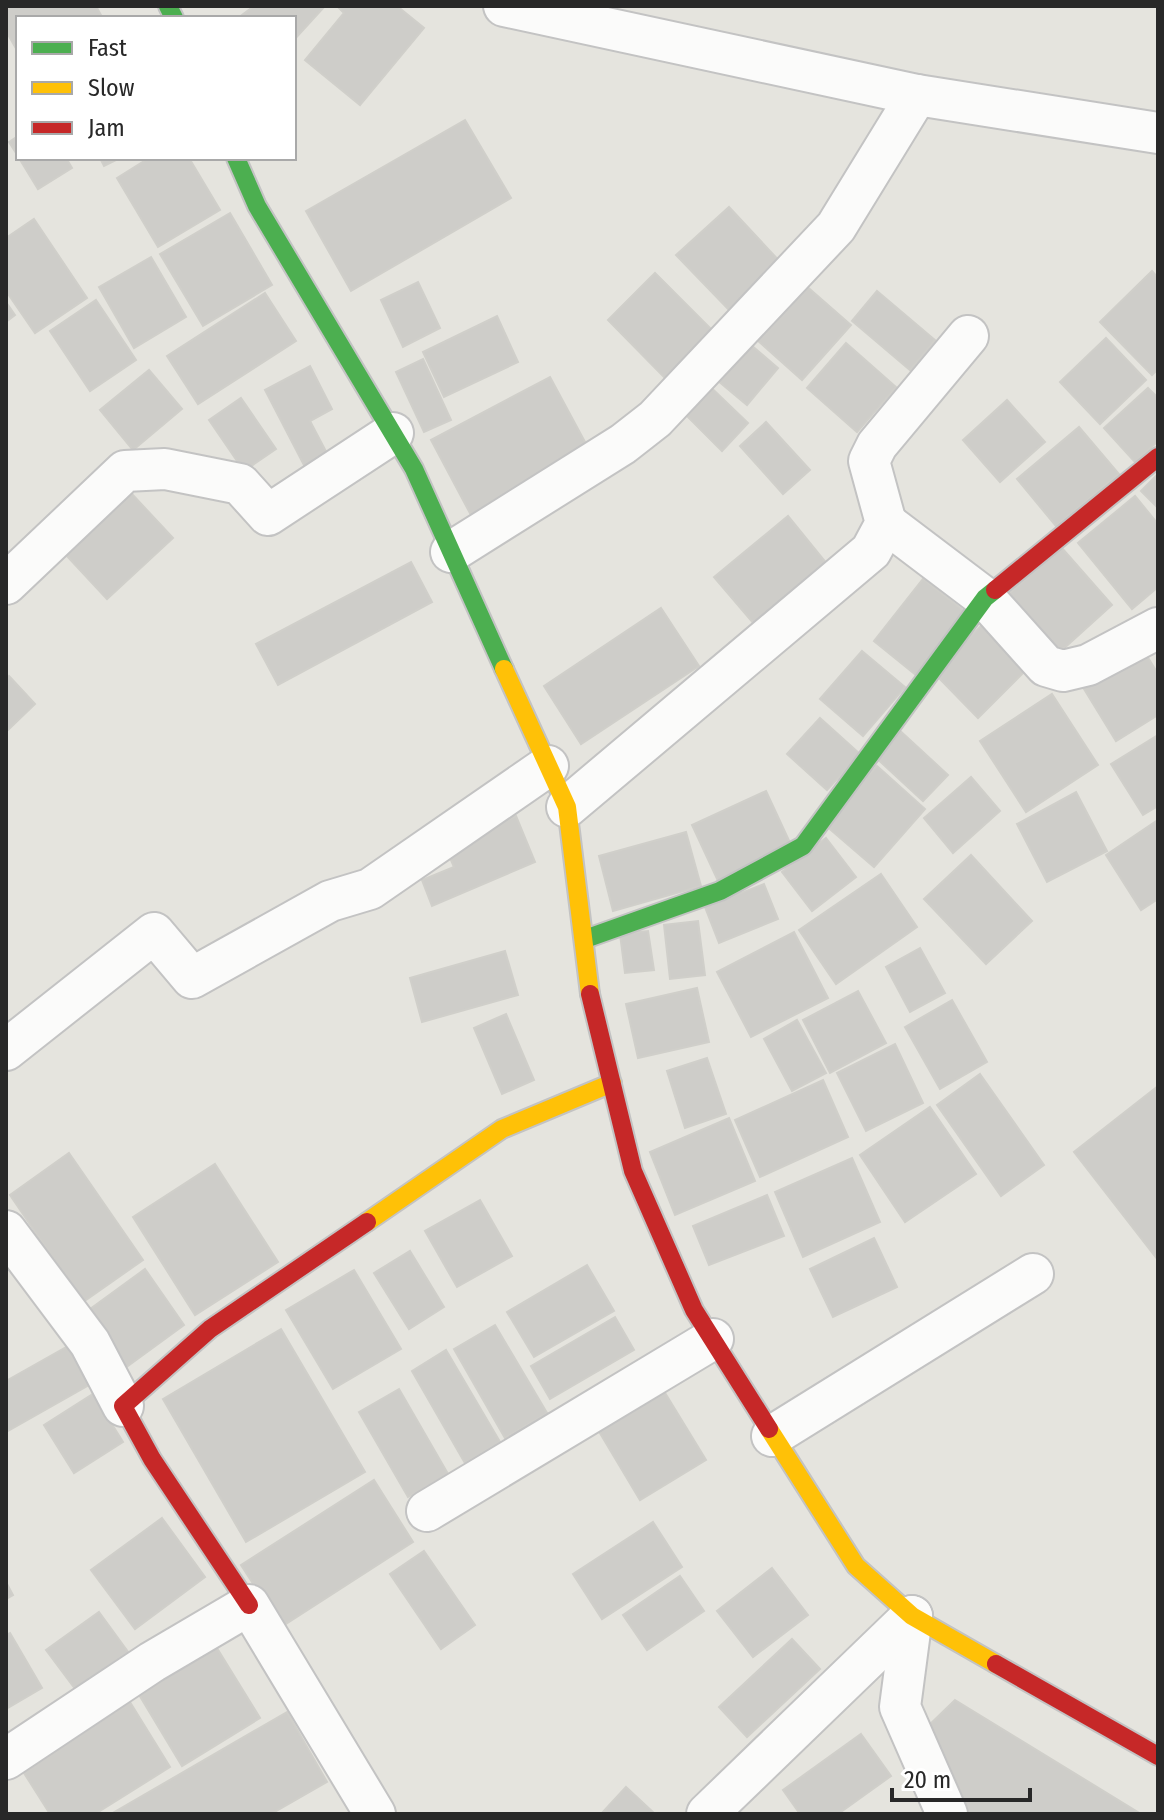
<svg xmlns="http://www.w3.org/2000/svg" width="1164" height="1820" viewBox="0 0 1164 1820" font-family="'Fira Sans Condensed',sans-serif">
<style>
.building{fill:#cecdc9;stroke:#d0cfca;stroke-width:2}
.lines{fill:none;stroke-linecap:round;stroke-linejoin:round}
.street-casing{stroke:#c3c3c3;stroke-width:44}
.fast-casing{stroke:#c3c3c3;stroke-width:22}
.slow-casing{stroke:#c3c3c3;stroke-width:22}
.jam-casing{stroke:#c3c3c3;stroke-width:22}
.street{stroke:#fbfbfa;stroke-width:40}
.fast{stroke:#4caf50;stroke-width:18}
.slow{stroke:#ffc107;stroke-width:18}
.jam{stroke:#c62828;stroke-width:18}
</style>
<rect width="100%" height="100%" fill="#e5e4de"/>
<g class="building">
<path d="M12,6H96L102,17L18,18V52L6,31V9Z"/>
<path d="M254,6H325L294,40V18H238Z"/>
<path d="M397,6L424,28L360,105L305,60L344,13L337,6Z"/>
<path d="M465,120L511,198L351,291L306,211Z"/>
<path d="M18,136V156L9,142Z"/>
<path d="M19,158H66L72,168L38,189Z"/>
<path d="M100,158H120L104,166Z"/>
<path d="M149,158H189L220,210L158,247L117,178Z"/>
<path d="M729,207L784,266L733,314L676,255Z"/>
<path d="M230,213L272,285L203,326L160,254Z"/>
<path d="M34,219L87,298L35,333L6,291V238Z"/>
<path d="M151,257L186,317L134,348L99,287Z"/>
<path d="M1152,271L1158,278V369L1152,375L1100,322Z"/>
<path d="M655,273L714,332L667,380L608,320Z"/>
<path d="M796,277L851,325L802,380L748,332Z"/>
<path d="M418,282L440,328L403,347L381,300Z"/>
<path d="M877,291L935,340L910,370L852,321Z"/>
<path d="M265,293L296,341L198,404L167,356Z"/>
<path d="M96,300L136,360L90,391L50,331Z"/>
<path d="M6,302L15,315L6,322Z"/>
<path d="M497,316L518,362L444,397L423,352Z"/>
<path d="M1106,338L1146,380L1100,424L1060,382Z"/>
<path d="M744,339L778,368L747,405L712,376Z"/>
<path d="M846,343L896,387L857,432L807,388Z"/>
<path d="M423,359L451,420L424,432L396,372Z"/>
<path d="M310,366L332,409L310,421L330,459L307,471L265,390Z"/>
<path d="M149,370L182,409L133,450L100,410Z"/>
<path d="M550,377L591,453L472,517L431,440Z"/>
<path d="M700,377L748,423L722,451L674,403Z"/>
<path d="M1148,388L1158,398V441L1135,462L1104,428Z"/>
<path d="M241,398L276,449L244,471L209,420Z"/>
<path d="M1007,400L1045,442L1000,482L963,440Z"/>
<path d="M766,422L810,470L783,494L740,446Z"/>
<path d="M1079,427L1119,474L1056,526L1017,479Z"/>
<path d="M1158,474V508L1141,491Z"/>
<path d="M131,493L173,538L107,599L66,555Z"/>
<path d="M1135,496L1158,524V587L1132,609L1078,543Z"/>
<path d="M788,516L828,565L755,625L714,577Z"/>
<path d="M1061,547L1112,605L1051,660L1000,602Z"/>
<path d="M411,562L432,602L278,685L256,644Z"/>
<path d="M923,579L965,612L916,675L874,641Z"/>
<path d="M661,608L699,666L581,744L544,686Z"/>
<path d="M992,615L1036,660L978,718L934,673Z"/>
<path d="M1141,646L1158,674V715L1116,741L1081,684Z"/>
<path d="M862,651L905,687L863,736L820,699Z"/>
<path d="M9,676L35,704L6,732V680Z"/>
<path d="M1052,694L1098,765L1026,812L980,741Z"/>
<path d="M820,718L860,754L827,790L787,754Z"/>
<path d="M897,728L948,775L923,801L872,754Z"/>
<path d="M1158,735V806L1143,815L1111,764Z"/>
<path d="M877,766L925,809L874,867L825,825Z"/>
<path d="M971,777L1000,811L953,853L924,818Z"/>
<path d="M766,791L792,847L718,881L692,825Z"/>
<path d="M1076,792L1107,851L1047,882L1017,824Z"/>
<path d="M516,816L535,862L432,906L422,880L454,867L445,846Z"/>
<path d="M1158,820V899L1141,910L1106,855Z"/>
<path d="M686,832L701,886L613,911L599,856Z"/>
<path d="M826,838L856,877L812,911L782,872Z"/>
<path d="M971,855L1032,921L986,964L924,899Z"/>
<path d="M881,874L917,927L836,984L799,930Z"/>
<path d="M764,884L778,919L719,943L705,907Z"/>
<path d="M698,921L705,975L670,979L664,925Z"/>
<path d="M648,931L654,970L625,973L620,934Z"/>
<path d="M794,932L828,998L751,1037L717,972Z"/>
<path d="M920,948L945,993L910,1012L886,967Z"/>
<path d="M505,951L518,995L422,1022L410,978Z"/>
<path d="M697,988L709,1042L638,1058L626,1004Z"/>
<path d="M858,991L886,1043L830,1073L803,1020Z"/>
<path d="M952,1000L987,1062L940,1089L905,1027Z"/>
<path d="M506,1014L534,1080L502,1094L474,1028Z"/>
<path d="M797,1020L826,1073L792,1091L764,1039Z"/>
<path d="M895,1044L923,1103L866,1131L837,1073Z"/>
<path d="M707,1058L726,1114L685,1128L667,1071Z"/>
<path d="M980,1074L1044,1165L1001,1196L937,1105Z"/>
<path d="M823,1080L848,1137L760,1177L735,1120Z"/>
<path d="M1158,1086V1260L1074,1152Z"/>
<path d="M930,1107L976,1174L905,1222L860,1155Z"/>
<path d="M729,1118L755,1181L675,1215L650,1152Z"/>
<path d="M69,1153L143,1260L83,1302L10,1195Z"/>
<path d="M852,1158L880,1222L803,1257L775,1192Z"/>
<path d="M215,1164L278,1262L195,1315L133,1217Z"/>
<path d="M767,1195L784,1236L709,1265L693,1226Z"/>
<path d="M480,1200L512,1256L457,1287L425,1231Z"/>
<path d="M874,1238L897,1287L833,1317L810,1269Z"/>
<path d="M410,1251L444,1307L409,1329L374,1273Z"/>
<path d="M587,1265L614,1311L534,1357L507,1312Z"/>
<path d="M145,1269L184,1325L125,1368L86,1312Z"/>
<path d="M354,1270L401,1349L333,1389L286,1310Z"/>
<path d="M615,1317L634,1350L550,1399L531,1366Z"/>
<path d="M495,1325L547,1413L505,1438L454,1349Z"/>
<path d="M281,1329L365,1472L246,1542L163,1399Z"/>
<path d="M68,1346L91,1384L6,1432V1381Z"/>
<path d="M446,1350L500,1442L465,1463L412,1371Z"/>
<path d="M659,1383L706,1460L640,1500L594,1423Z"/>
<path d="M399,1389L448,1474L408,1497L359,1412Z"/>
<path d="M93,1394L123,1442L74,1473L44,1425Z"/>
<path d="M374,1480L413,1542L281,1627L241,1565Z"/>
<path d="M162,1518L205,1577L135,1629L91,1570Z"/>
<path d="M653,1522L682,1567L602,1619L573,1574Z"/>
<path d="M424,1551L475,1625L441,1649L390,1574Z"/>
<path d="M772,1568L808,1615L753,1657L717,1611Z"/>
<path d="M680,1576L704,1611L647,1650L623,1615Z"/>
<path d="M6,1582L13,1595L6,1599Z"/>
<path d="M99,1612L134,1660L82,1698L46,1650Z"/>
<path d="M10,1633L42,1688L6,1709V1635Z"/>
<path d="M792,1639L820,1669L747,1737L719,1707Z"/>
<path d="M212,1640L260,1718L182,1766L135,1688Z"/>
<path d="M125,1694L170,1767L95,1814H50L17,1762Z"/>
<path d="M955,1700L1141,1814H957L922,1732Z"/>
<path d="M287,1712L327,1782L271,1814H111Z"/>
<path d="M861,1734L891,1776L838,1814H800L783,1790Z"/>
<path d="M626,1787L655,1814H601Z"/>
</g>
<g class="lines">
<g class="street-casing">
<g id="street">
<path d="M504,6L917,95L1158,133"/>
<path d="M886,523L985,598L1046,666L1063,671L1088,665L1158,628"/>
<path d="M451,552L623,444L655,419L836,227L917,95"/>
<path d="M6,584L125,471L165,469L240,484L268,515L393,433"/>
<path d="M567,807L871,551L886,523L869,461L877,445L968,336"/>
<path d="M6,1050L154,933L192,978L330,901L370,889L548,766"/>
<path d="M6,1231L90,1343L123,1406"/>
<path d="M772,1436L1033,1274"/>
<path d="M427,1511L713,1339"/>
<path d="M912,1616L900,1707L947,1814"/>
<path d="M6,1759L152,1662L249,1605L375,1814"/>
<path d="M707,1814L912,1616"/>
</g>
</g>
<g class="fast-casing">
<g id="fast">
<path d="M168,6L174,18"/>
<path d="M236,158L257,206L414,469L504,669"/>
<path d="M585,939L720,891L803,846L985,598L995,590"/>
</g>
</g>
<g class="slow-casing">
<g id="slow">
<path d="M504,669L567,807L590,994"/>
<path d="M367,1222L502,1129L612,1083"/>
<path d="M769,1429L856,1566L912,1616L996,1664"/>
</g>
</g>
<g class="jam-casing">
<g id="jam">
<path d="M995,590L1158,457"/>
<path d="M590,994L633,1171L694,1310L769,1429"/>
<path d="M249,1605L152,1459L123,1406L210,1329L367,1222"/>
<path d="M996,1664L1158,1756"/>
</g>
</g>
<use href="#street" class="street"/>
<use href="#fast" class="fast"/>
<use href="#slow" class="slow"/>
<use href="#jam" class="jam"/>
</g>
<rect width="1164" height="1820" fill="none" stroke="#282828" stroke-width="16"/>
<rect x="16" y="16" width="280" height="144" fill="#ffffff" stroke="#a9a9a9" stroke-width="2"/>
<rect x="32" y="42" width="40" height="12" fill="#4caf50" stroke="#a9a9a9" stroke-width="2"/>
<text x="88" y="56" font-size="24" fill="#282828">Fast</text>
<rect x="32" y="82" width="40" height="12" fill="#ffc107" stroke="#a9a9a9" stroke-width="2"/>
<text x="88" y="96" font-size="24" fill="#282828">Slow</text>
<rect x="32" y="122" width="40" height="12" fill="#c62828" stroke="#a9a9a9" stroke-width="2"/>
<text x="88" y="136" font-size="24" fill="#282828">Jam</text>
<path d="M892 1788v12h138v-12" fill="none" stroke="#282828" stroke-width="4"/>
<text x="904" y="1788" font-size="24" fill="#282828" stroke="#ffffff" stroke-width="6" paint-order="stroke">20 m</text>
</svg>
